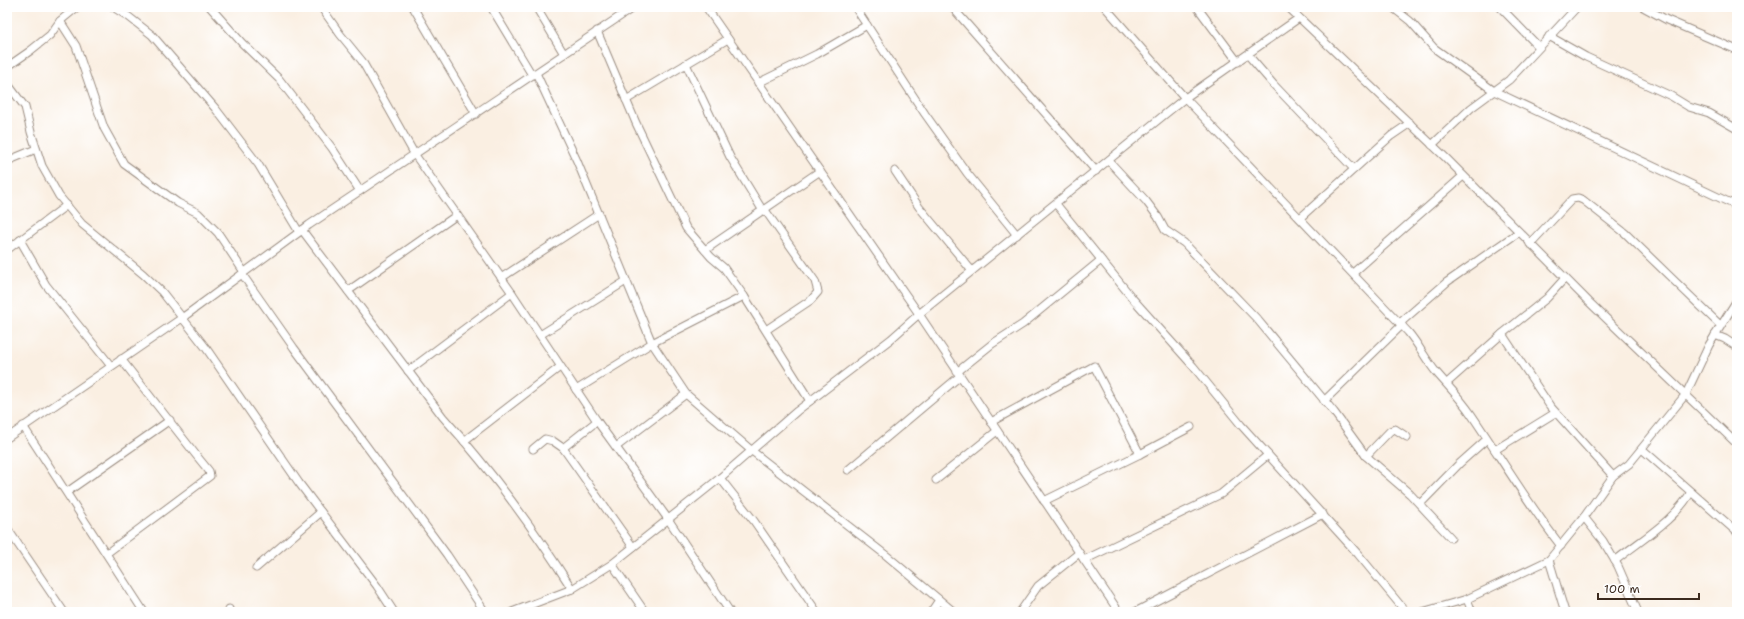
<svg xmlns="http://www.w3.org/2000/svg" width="1744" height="619" viewBox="0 0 1744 619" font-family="'Shantell Sans',sans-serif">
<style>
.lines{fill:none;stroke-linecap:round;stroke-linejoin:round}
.street-casing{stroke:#9a8c80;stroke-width:9}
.street{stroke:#fff;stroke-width:7}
</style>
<rect width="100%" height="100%" fill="#fff"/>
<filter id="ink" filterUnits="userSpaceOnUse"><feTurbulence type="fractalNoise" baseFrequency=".025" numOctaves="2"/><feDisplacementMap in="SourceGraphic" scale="8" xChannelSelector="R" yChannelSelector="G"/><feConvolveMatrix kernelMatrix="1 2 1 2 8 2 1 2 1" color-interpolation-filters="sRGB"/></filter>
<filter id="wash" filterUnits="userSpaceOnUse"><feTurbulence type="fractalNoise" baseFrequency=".012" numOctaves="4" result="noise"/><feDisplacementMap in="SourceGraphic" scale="16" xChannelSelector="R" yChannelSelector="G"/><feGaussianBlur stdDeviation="0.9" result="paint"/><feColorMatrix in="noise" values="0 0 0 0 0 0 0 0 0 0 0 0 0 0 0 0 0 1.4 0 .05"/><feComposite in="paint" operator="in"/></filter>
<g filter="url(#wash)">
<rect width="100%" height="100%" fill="#faefe2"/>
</g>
<g filter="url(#ink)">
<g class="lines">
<g class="street-casing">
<g id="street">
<path d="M113,7L129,17L152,35L215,108L258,164L299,232"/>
<path d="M210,7L242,43L279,79L332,148L360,191"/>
<path d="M321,7L340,34L362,61L415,155L512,293L597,421L668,519L730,612"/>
<path d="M413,7L476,114"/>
<path d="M491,7L532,75"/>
<path d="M536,7L564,54"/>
<path d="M706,7L919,314L1119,612"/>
<path d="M855,7L925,114L967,173L1017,235"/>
<path d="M952,7L1096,171"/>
<path d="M1105,7L1185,98L1408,332C1419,345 1426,360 1436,372C1448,386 1461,399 1471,414C1501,458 1528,504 1561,546"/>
<path d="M1197,7L1238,62"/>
<path d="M1288,7L1446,158L1589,302L1737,444"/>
<path d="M1392,7L1410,21L1434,48L1494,91L1737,206"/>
<path d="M1500,7L1539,47"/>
<path d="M1643,7L1667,20L1737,50"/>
<path d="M60,21L76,46L104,128L124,164L178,203L198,213L218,233L244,272"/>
<path d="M597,31L636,123L686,228L711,257L724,268L744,296L810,401"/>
<path d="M1549,36L1586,57L1671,96L1689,107L1709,113L1737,129"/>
<path d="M1248,55L1274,85L1354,169"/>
<path d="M686,64L730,157L763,211"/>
<path d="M7,67L30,51L50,35L60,21L77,7"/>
<path d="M536,73L577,161L652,343L686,394L752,451L887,556L954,612"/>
<path d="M7,83L25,107L31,132L42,166L59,196L82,224L143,274L162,292L206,348L299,483L377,586L394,612"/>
<path d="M758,83L817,54L867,25"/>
<path d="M626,100L728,39"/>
<path d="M1432,145L1471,108L1509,80L1577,7"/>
<path d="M7,161L36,149"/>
<path d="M1109,161L1146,201L1158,217L1165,230L1184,243L1257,319L1334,412L1366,456L1410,494L1451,538"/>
<path d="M895,171L919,207L972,271"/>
<path d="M1056,204L1133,299L1193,366L1241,425L1358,554L1406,612"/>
<path d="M765,210L815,281L818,292L811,300L766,330"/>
<path d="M1300,218L1391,136L1410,123"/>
<path d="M302,230L443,417C491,470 534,529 572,589"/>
<path d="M20,240L46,285L111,366"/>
<path d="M1530,244L1572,199L1578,198L1583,200L1625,233L1720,325"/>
<path d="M7,250L67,205"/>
<path d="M705,250L820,171"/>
<path d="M1353,273L1463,176"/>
<path d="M242,274L294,348L447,555L485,612"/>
<path d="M501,278L599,214"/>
<path d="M348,291L457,215"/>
<path d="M1400,323L1447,282L1519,232"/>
<path d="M1502,334L1550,406L1613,476"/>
<path d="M540,335L626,281"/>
<path d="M1715,335L1725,339L1737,347"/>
<path d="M408,371L512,293"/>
<path d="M957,372L992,344L1023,324L1101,260"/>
<path d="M1447,383L1502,334L1547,298L1565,278"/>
<path d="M576,390L652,343L744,296"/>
<path d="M1324,401L1402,325"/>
<path d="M991,422L1094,366L1140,454"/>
<path d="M23,426L144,612"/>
<path d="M7,438L182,318L309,225L634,7"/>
<path d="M464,441L560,367"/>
<path d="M616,447L686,394"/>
<path d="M563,448L597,421"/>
<path d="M533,449L545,439L553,441L563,448L633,547"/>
<path d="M1642,449L1737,532"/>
<path d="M1495,450L1555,413"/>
<path d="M1366,456L1390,431L1395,429L1407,437"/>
<path d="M848,470L960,376"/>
<path d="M720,478L754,521L817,612"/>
<path d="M936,480L997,431"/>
<path d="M67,492L170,420"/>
<path d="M1044,501L1140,454L1191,427"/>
<path d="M1420,504L1459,464L1487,439"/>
<path d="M1584,517L1603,541L1618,566L1638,612"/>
<path d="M7,528L64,612"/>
<path d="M107,553L210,476L209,471L196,455L121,359"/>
<path d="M1084,560L1221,494L1268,455"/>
<path d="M1549,560L1565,612"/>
<path d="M1615,561C1642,539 1674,521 1691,492"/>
<path d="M612,564L645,612"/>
<path d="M256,568L321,512"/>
<path d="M1467,599L1549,560L1584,517L1613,476L1629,464L1686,394L1709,345L1737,300"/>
<path d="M229,609L230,612"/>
<path d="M512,612L572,589L612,564L720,478L797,411L891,339L919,314L1185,98L1299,18"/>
<path d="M931,612L939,600"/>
<path d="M1020,612L1038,586L1079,553"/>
<path d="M1135,612L1323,514"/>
<path d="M1422,612L1467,599L1472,612"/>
</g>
</g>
<use href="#street" class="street"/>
</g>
</g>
<rect width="1744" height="619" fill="none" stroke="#fff" stroke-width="24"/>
<path d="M1598 593v6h101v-6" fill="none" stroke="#3b2a1e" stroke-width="2"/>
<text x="1604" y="593" font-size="12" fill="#3b2a1e" stroke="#ffffff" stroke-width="3" paint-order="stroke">100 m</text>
</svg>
